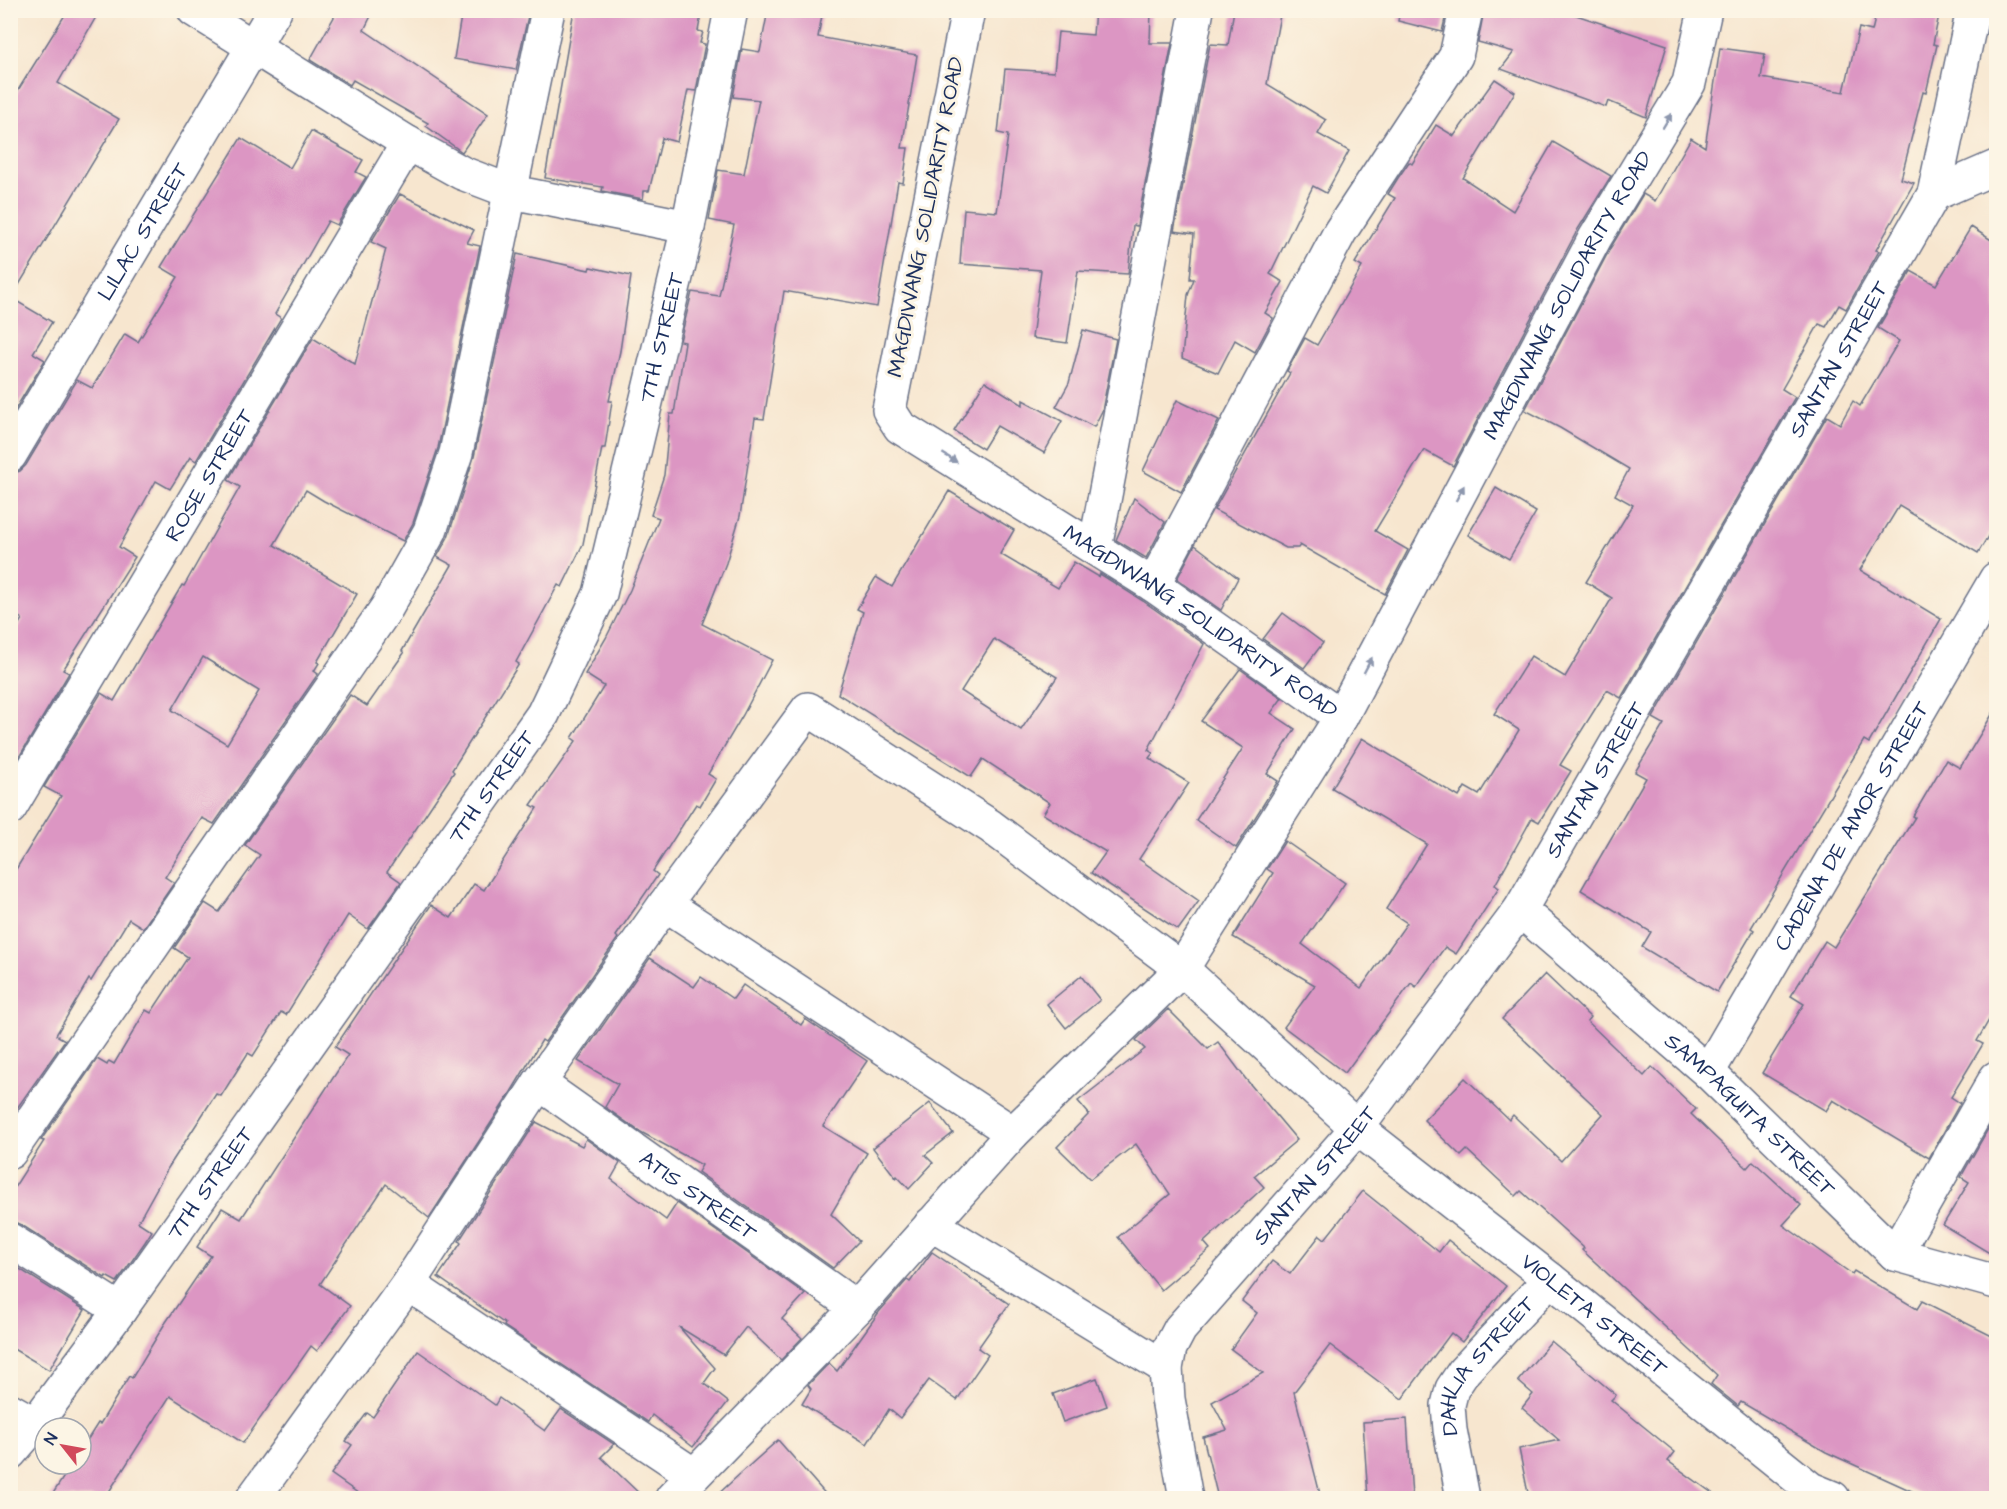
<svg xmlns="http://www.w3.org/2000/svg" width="2007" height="1509" viewBox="0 0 2007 1509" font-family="'Architects Daughter',sans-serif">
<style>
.building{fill:#dc96c3;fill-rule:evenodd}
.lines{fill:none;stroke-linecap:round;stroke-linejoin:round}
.minor-casing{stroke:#686f86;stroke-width:36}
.minor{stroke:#fff;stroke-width:33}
.oneway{fill:#8d97ae}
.labels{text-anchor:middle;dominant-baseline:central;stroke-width:6;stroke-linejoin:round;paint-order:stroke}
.street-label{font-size:22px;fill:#1b2f5e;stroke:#fcf5e5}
</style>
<rect width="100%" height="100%" fill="#fcf5e5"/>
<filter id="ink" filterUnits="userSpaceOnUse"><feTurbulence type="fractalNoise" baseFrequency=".0167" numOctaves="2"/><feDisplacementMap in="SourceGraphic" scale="12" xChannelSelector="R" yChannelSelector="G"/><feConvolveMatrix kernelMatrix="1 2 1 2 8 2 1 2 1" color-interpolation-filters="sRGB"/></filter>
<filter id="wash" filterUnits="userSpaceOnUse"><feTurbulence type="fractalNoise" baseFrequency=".008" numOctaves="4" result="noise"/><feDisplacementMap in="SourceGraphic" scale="24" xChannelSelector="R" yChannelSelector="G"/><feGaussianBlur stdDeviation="1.35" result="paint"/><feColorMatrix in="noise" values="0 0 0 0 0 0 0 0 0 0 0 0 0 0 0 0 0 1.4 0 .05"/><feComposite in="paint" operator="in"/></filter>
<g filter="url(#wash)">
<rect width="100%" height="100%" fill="#f7e6cf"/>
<g id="blocks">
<g class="building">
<path d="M68,10H100L58,83L119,119L11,298L52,322L33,353L45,360L10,418V103Z"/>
<path d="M338,10H374L364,30L488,114L462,152L426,126L428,123L353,80L350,85L310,60Z"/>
<path d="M462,10H495L528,16L516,70L454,59Z"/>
<path d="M574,10H702L698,31L703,32L700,43L705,44L696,91L688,90L677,142L662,138L649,191H644L643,199L602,191L603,187L545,178Z"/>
<path d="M768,10H823L818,37L917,55L902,148H908L903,183L898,182L877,307L784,291L764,419L755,418L740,516L726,563L702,624L772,660L743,715L708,774L716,779L700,806L696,804L653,871L658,875L616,936L618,938L545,1042L542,1040L511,1092L429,1218L386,1184L320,1284L350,1306L317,1351L311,1346L243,1443L170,1396L105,1498H50L72,1464H81V1450L98,1423L100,1424L129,1376L132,1378L164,1325L211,1256L197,1247L222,1208L241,1219L348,1055L335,1047L431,905L451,918L474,884L484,890L537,808L531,805L576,741L572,738L604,686L585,674L606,638L630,590L659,518L651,515L664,475L670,414H674L685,342L680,341L692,292L719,296L734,225L709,220L718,170L744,174L759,100L733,97L742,49L760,52Z"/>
<path d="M1095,10H1151L1150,43H1172L1137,226L1133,225L1128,274L1078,271L1067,343L1032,338L1041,270L960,264L964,209L997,212L1008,135L998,133L1005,69L1054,72L1058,32L1093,35Z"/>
<path d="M1234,10H1281L1267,84L1326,120L1318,134L1349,151L1326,193L1313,186L1270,274L1283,282L1265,313L1273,318L1255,352L1235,340L1218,373L1182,358L1188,295L1194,279H1190L1194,234L1174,231L1210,44L1228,45Z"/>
<path d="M1400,10H1447L1442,32L1398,21Z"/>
<path d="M1484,10H1561L1667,45L1646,117L1608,101L1606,107L1501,69L1514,52L1478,42Z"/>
<path d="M1877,10H1940L1933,44L1937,45L1926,93L1923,92L1901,179L1914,183L1876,250L1879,251L1846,309L1839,305L1826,327L1819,324L1782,389L1795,397L1621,698L1607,690L1560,765L1571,771L1539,822L1532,818L1495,885L1499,888L1456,954L1445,947L1416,987L1411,983L1345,1073L1284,1027L1315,985L1233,937L1273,873L1267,869L1285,841L1345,883L1302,944L1361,988L1407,923L1386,909L1427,844L1332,788L1362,738L1459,797L1465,787L1479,795L1519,730L1494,714L1531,656L1565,677L1612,598L1586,582L1633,505L1615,495L1629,469L1560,428L1525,410L1611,247L1643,194L1655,201L1691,138L1705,147L1720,48L1765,54L1761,78L1844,92L1859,28L1872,31Z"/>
<path d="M1495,79L1515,92L1463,178L1513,211L1553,142L1611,176L1578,229L1453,466L1424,450L1375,531L1408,550L1385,594L1300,545L1298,548H1286L1214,510L1290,373L1287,371L1305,338L1317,345L1362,267L1355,263L1395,198L1388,194L1398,178L1409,162L1412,164L1436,125L1454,136Z"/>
<path d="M311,131L363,160L356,172L366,177L337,225L328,221L275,314L281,318L196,461L190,457L170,489L156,481L119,547L135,557L63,670L69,673L12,769L10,638L22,619L10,611V474L20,471L26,465L77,380L92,388L125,334L138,342L178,277L161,267L241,138L290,168Z"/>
<path d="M400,194L474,230L467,243L480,246L438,448L413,523L403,541L324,501L306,490L274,545L357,594L317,662L319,663L314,671L318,674L214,824L202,818L165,877L174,883L143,928L129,919L91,981L89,979L56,1035L65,1040L10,1118V879L61,796L44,787L101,693L114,701L182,585L184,586L240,487L228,480L313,338L355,364L386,249L371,242ZM203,657L259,691L227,744L172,710Z"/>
<path d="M1971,227L1996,243V523L1978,553L1899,506L1860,570L1941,619L1869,743L1864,740L1751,928L1754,930L1717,992L1642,947L1651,932L1581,890L1646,778L1635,772L1664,724L1653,718L1827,416L1840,424L1853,401L1860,406L1899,341L1878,328L1911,271L1936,285Z"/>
<path d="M517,254L589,270L590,267L631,276L620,351L609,401H612L605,448H602L583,544L562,587L558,585L516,662L519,664L452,770L454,772L387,872L401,882L368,929L348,915L286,1015L281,1012L253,1056L248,1053L221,1096L216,1094L168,1168L138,1222L152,1231L145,1242L117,1282L106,1276L105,1278L20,1224L10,1221V1194L44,1141L41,1140L97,1059L107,1065L109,1061L114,1064L146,1010L151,1013L188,957L174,948L205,903L219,912L260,855L245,845L350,695L367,706L404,653L402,651L452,565L437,557L448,537L474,457Z"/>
<path d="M1083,330L1116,339L1102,411L1094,427L1056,407L1069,383Z"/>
<path d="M985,381L1023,405V400L1062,421L1044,453L997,426L983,449L954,431Z"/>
<path d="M1177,400L1219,420L1181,492L1143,471Z"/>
<path d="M1496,488L1536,512L1509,559L1468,535Z"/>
<path d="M949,491L1014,530L1000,554L1058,588L1074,562L1099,577L1100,574L1143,601L1204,644L1148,750L1153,753L1149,758L1189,783L1139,859L1199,901L1178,930L1091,873L1106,852L1043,814L1050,803L983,759L971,777L838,694L863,612L857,609L876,577L892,587ZM994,639L1057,677L1021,730L961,691Z"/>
<path d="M1134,498L1165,522L1146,558L1116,540Z"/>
<path d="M1195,545L1238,578L1221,610L1177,579Z"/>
<path d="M1283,613L1323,643L1304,668L1263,639Z"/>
<path d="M1240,669L1282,698L1271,713L1295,729L1267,774L1278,781L1236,848L1196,820L1243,748L1201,721Z"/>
<path d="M1996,708V1008L1977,1041L1983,1044L1951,1097L1960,1103L1929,1158L1833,1100L1826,1111L1762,1073L1804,1004L1791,996L1825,941L1834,947L1915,817L1913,816L1946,760L1960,768Z"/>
<path d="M650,958L694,987L701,977L733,999L743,985L801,1025L805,1019L867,1061L823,1126L867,1153L831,1214L859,1241L833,1268L698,1172L702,1165L639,1131L605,1107L618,1084L578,1061Z"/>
<path d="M1545,974L1590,1017L1587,1021L1644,1076L1652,1067L1696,1109L1691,1114L1747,1168L1753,1161L1801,1205L1783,1225L1852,1274L1854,1271L1917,1309L1922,1301L1996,1338V1498H1927L1826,1452L1741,1402L1738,1406L1711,1384L1717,1375L1582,1250L1584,1248L1521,1191L1516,1196L1467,1150L1461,1156L1424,1120L1465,1078L1509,1120L1513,1115L1561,1161L1603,1114L1502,1019Z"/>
<path d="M1081,976L1100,1000L1066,1028L1047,1004Z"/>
<path d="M1168,1009L1208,1049L1218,1042L1245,1078L1297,1140L1254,1176L1264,1187L1204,1242L1210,1249L1161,1290L1118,1237L1170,1194L1136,1144L1090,1179L1057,1147L1089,1114L1078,1101L1145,1049L1136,1040Z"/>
<path d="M930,1103L953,1133L925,1155L933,1163L909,1189L897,1176L896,1178L873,1148Z"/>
<path d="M536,1122L582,1146L586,1139L620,1163L611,1179L666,1220L677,1203L805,1294L782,1319L802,1338L781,1360L746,1327L724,1355L679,1327L715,1368L704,1383L728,1402L693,1447L652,1415L648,1422L504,1326L505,1324L438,1277L461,1243L459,1241Z"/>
<path d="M1992,1122L1996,1125V1257L1943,1225L1969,1182L1961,1177Z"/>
<path d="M1363,1191L1439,1252L1448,1240L1506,1286L1462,1342L1451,1333L1402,1399L1330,1345L1294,1392L1321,1498H1218L1203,1437L1227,1430L1212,1402L1263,1373L1231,1349L1257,1313L1242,1301L1272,1261L1290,1274L1320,1235L1325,1239Z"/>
<path d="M932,1252L1009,1304L978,1348L988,1355L957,1400L929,1380L900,1418L889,1409L867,1444L802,1404L811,1389L808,1385L829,1363L837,1371L879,1312L907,1280L910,1282Z"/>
<path d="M10,1263L85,1310L49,1370L10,1347Z"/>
<path d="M1551,1341L1616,1395L1611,1400L1675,1452L1668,1461L1719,1498H1529L1519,1449L1559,1440L1522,1408L1533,1394L1518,1381Z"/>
<path d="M418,1351L495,1405L499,1398L545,1431L561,1409L614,1444L601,1457L644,1498H365L331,1474L352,1445L346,1441L367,1413L373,1417Z"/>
<path d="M1097,1378L1107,1406L1063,1422L1053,1394Z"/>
<path d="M1407,1419L1412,1498H1368L1363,1422Z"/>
<path d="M778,1440L829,1498H714L741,1473Z"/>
</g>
</g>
</g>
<g filter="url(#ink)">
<use href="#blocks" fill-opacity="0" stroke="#686f86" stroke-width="1.5"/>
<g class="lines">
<g class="minor-casing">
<g id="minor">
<path d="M194,10L408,143L462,173L512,192L688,227"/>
<path id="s1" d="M968,10L889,410L900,427L1153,585L1341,717"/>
<path d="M1934,194L1996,167"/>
<path id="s2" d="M10,455L275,10"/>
<path d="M1095,548L1197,10"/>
<path d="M1153,585L1340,232L1456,56L1466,10"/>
<path id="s3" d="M10,808L408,143"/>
<path d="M665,904L1013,1133"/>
<path id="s4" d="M1520,910L1708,1072L1895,1254L1996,1282"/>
<path id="s5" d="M1708,1072L1996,579"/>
<path id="s6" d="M539,1083L857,1308"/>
<path d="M10,1152L386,609L430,531L456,453L548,10"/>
<path d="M931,1224L1166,1368"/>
<path d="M10,1240L120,1310"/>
<path d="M1895,1254L1996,1078"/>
<path d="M408,1284L694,1475"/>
<path d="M10,1410L35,1424"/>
<path id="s7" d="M10,1453L35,1424L120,1310L543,714L600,594L688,227L731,10"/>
<path id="s8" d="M253,1498L408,1284L539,1083L665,904L808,709L990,826L1182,969L1357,1128L1550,1279L1811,1489L1833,1498"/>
<path id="s9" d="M672,1498L857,1308L1013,1133L1182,969L1341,717L1595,238L1689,83L1705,10"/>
<path id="s10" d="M1186,1498L1168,1399L1166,1368L1170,1348L1180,1329L1357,1128L1520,910L1934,194L1973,10"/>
<path id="s11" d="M1463,1498L1450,1430L1448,1405L1452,1389L1464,1371L1550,1279"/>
</g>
</g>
<use href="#minor" class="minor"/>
</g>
<defs><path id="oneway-solid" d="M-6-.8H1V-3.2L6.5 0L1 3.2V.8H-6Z" transform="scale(1.5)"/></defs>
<g class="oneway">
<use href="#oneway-solid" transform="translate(1667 121) rotate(-59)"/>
<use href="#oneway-solid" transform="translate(950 458) rotate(32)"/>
<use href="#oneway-solid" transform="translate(1460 493) rotate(-62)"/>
<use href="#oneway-solid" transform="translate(1368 665) rotate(-62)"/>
</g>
</g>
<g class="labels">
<g class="street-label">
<text transform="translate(926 217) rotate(-79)">MAGDIWANG SOLIDARITY ROAD</text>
<text stroke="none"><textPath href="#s2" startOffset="260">LILAC STREET</textPath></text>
<text stroke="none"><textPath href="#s9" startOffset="1512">MAGDIWANG SOLIDARITY ROAD</textPath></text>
<text stroke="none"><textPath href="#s7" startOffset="1308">7TH STREET</textPath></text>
<text stroke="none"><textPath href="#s10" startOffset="1350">SANTAN STREET</textPath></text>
<text stroke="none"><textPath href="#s3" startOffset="388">ROSE STREET</textPath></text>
<text stroke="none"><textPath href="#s1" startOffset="786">MAGDIWANG SOLIDARITY ROAD</textPath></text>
<text stroke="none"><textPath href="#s10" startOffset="864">SANTAN STREET</textPath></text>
<text stroke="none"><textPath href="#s7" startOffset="822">7TH STREET</textPath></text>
<text stroke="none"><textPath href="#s5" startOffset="285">CADENA DE AMOR STREET</textPath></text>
<text stroke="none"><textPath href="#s4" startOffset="308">SAMPAGUITA STREET</textPath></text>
<text stroke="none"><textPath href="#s10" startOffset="378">SANTAN STREET</textPath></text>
<text stroke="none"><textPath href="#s7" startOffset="336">7TH STREET</textPath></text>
<text stroke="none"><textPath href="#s6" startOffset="195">ATIS STREET</textPath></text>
<text stroke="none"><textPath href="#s8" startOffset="1959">VIOLETA STREET</textPath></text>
<text stroke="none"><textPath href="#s11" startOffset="147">DAHLIA STREET</textPath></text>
</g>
</g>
<rect width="2007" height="1509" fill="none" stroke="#fcf5e5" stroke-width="36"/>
<g transform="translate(63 1446) rotate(301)"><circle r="28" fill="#fcf5e5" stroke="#a2a6af" stroke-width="1.5"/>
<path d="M0-4.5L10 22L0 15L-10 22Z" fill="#d1495b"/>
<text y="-9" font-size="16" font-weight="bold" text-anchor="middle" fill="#1b2f5e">N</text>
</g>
</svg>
